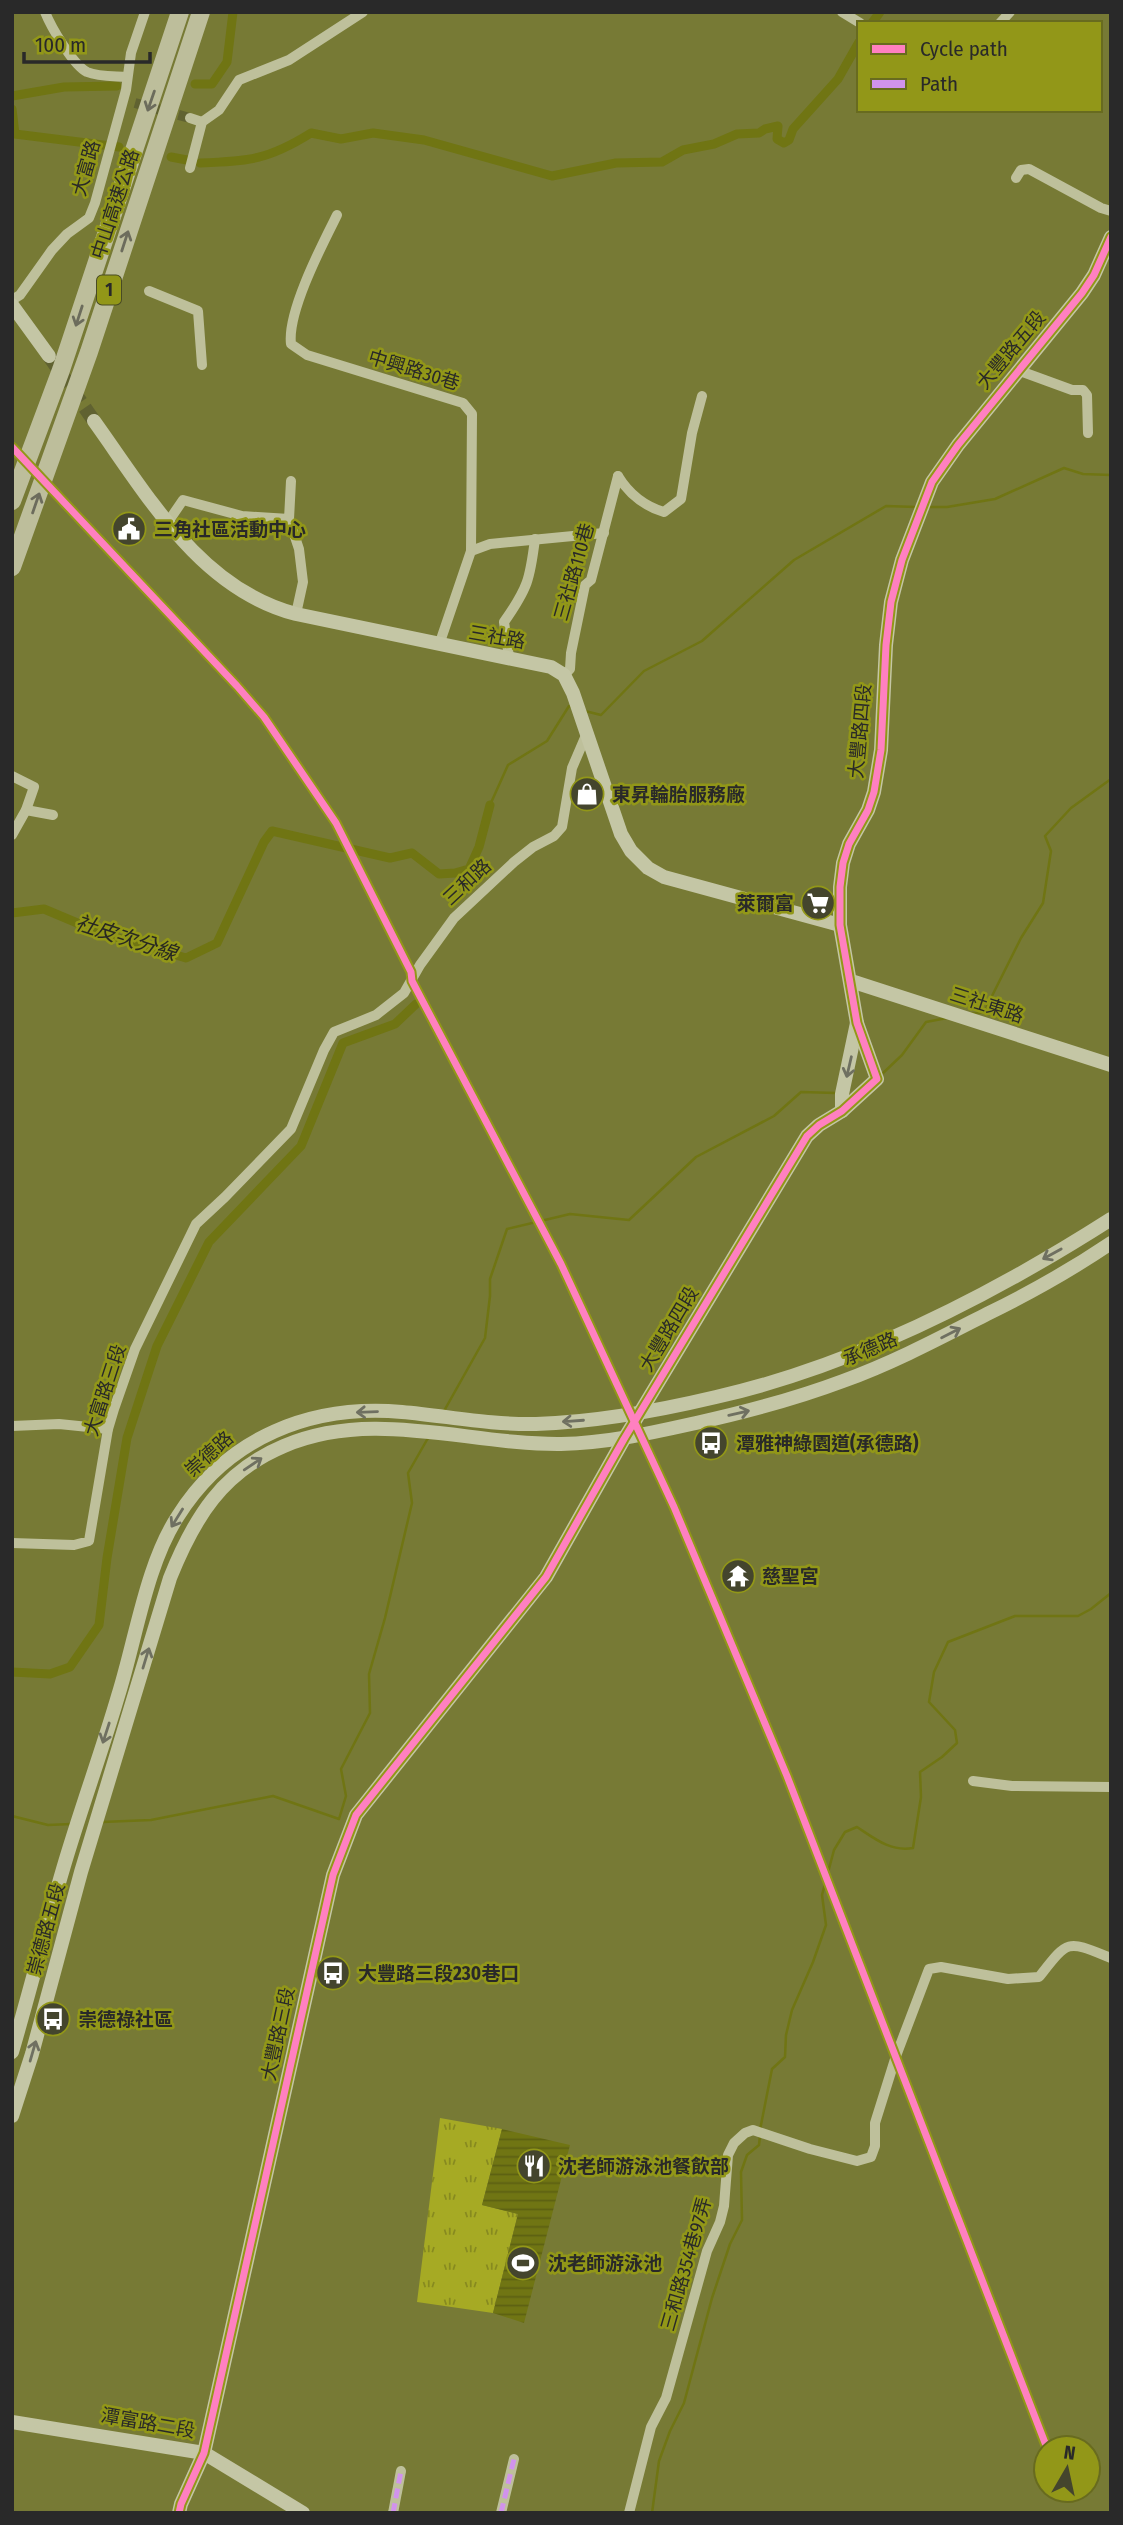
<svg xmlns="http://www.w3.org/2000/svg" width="1123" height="2525" viewBox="0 0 1123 2525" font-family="'Fira Sans Condensed','Noto Sans TC',sans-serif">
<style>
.grass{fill:url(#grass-tufts)}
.water{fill:url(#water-rules)}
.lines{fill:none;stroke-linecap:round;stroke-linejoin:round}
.stream{stroke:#707513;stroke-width:2.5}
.canal{stroke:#707513;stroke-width:9}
.street-tunnel{stroke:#606231;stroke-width:10;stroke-dasharray:10 5;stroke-linecap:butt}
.secondary-tunnel{stroke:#606231;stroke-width:14;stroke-dasharray:14 7;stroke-linecap:butt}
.street{stroke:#bec09b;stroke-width:10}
.secondary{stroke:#c4c6a5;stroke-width:14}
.highway{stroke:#bdbe9b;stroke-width:18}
.quiet{stroke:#d193ec;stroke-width:5;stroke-dasharray:10 5;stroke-linecap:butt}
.cycleway-casing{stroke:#929718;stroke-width:11}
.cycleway{stroke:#ff80c0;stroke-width:7}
.oneway{stroke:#6c6c5c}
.oneway2{stroke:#6f7061}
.labels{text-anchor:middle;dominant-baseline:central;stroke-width:5;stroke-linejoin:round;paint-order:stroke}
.shield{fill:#929718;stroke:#484a24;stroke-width:2}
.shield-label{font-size:18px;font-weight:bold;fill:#292929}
.street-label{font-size:19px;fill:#292929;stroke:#929718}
.poi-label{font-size:19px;font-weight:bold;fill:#292929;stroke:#929718;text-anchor:start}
.water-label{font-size:21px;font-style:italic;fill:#282822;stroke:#929718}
</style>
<defs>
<pattern id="grass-tufts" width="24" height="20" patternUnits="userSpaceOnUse" patternTransform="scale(1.75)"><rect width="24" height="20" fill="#a6aa24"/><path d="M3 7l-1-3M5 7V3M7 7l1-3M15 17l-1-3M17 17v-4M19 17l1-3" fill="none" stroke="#878a1f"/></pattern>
<pattern id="water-rules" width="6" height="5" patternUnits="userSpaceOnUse" patternTransform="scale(1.75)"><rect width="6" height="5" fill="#707513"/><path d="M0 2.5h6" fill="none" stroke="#5c6012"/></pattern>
</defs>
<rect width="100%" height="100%" fill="#777a35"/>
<path class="grass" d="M440,2118L502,2129L482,2205L518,2214L493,2313L417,2302Z"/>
<path class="water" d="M502,2129L570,2145L524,2323L493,2313L518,2214L482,2205Z"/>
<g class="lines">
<g class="stream">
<path d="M927,507H947L995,499L1064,468L1083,474L1111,475"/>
<path d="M585,711L601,715L644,671L702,641L794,560L886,506L916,507"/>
<path d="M490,805L508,765L547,741L569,706L572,707"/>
<path d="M971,1014L984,1012L1021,938L1043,903L1051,851L1045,836L1071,808L1111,779"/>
<path d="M881,1075L902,1055L926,1022L947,1018"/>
<path d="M444,1411L485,1338L490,1296V1279L507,1229L570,1214L629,1220L696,1157L774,1116L801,1092L836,1093"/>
<path d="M12,1816L48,1825L71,1824"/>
<path d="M102,1822L151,1820L273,1796L339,1819L346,1796L341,1769L370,1713L369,1674L385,1618L412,1503L408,1473L428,1438"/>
<path d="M760,2130L772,2069L785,2057L786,2035L792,2010L813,1962L826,1925L822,1895L834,1850L845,1832L857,1827C875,1839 891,1852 913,1848L921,1797L920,1772L942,1757L957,1743L955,1730L929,1702L934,1672L948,1642L1015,1616H1078L1091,1609L1111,1593"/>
<path d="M652,2513L659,2461L670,2431L684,2403L712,2298L730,2244L742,2220L741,2172L747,2155L759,2145L760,2136"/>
</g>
<g class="canal">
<path d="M872,23L880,12"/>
<path d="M195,84H212L227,62L233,12"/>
<path d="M12,96L64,87L117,86"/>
<path d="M12,109L15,134L119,147"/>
<path d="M171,157L187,160"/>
<path d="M200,163C249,161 268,160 311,133L341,139L373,133L424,140L552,176L616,163L662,162L683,150L714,144L737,134L759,133L765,129L778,126L777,139L784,143L789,140L793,129L838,79L859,42"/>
<path d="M12,913L44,909L101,933L186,958L217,943L264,842L272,831L390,858L412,853L439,874L455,873L469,869L479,847L490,805"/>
<path d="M12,1672L50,1674L70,1667L99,1625L107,1558L127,1438L157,1346L209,1242L301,1146L343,1043L395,1024L416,1004"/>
</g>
<path class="street-tunnel" d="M135,103L190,118"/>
<path class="secondary-tunnel" d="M49,356L94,421"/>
<g class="street">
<path d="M45,12C51,27 73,65 87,72C99,77 114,76 127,77"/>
<path d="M842,12L860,23"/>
<path d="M1000,23L1010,12"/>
<path d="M190,118L202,122"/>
<path d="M190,168L202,122L219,110L239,80L289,60L363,12"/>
<path d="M1016,178L1021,170L1029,169L1101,208L1111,211"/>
<path d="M337,215C322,245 287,312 291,344L307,355L463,403L472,414L471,551L439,645"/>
<path d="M149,291L198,311L202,365"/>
<path d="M12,300L20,295L52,250L67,234L89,218L95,203L126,90L131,53L145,12"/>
<path d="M1020,371L1072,390H1083L1087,395L1088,433"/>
<path d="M618,476C629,494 644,506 664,512L681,499L692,433L702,396"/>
<path d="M289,519L299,549L303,582L296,614"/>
<path d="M168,522L183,500L242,516L289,519L291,481"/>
<path d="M471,551L490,544L604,533"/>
<path d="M509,657L504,622C528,588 530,579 535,539"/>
<path d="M564,675L570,669L571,653L585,585L591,580L618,476"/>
<path d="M12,776L34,787L26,810L12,835"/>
<path d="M26,810L53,815"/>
<path d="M12,1426L59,1424L108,1429"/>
<path d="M12,1543L74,1545L89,1541L108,1429L114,1409L135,1349L196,1224L225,1197L291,1129L324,1050L334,1032L376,1015L404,993L420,965L454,918L514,862L533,847L554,836L562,827L572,768L587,733"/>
<path d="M973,1781L1012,1786L1111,1787"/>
<path d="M393,2513L401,2471"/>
<path d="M501,2513L514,2459"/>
<path d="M629,2513L651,2427L666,2398L707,2251L720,2222L724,2206L728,2155L734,2143L745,2133L753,2130L810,2149L857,2161L871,2157L875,2146V2123L896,2056L929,1969L941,1967L1008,1979L1039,1977C1069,1939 1066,1940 1111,1958"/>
</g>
<g class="secondary">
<path d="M12,305L49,356"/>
<path d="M94,421C148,496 200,589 296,614L551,667L564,675L573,693L621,834L631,851L648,868L664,877L840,925"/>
<path d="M851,981L1111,1065"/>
<path d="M842,1111V1094L857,1023"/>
<path d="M12,2052C30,1991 45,1930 63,1869C80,1811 101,1754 118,1696C136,1639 146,1565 178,1516C228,1437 311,1404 402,1412C447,1416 491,1425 536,1424C596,1422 657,1411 716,1397C853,1366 992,1295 1111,1219"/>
<path d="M12,2116L32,2054L81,1872L170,1578C194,1518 222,1472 284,1446C373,1408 469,1445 561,1444C608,1443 651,1433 696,1423C746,1412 795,1399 843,1381C893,1363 940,1338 987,1314C1030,1293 1071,1270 1111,1243"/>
<path d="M12,2422L204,2453L303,2513"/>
<path d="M179,2513L181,2504L204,2453L333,1875L356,1815L546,1577L624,1439L807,1136L819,1125L842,1111L877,1079L857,1023L840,925V887L843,863L849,844L868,810L874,792L881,750L886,645L891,602L902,560L932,482L958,445L1082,293L1094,275L1111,237"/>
</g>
<g class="highway">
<path d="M12,501L61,370L180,12"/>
<path d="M12,567L89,352L201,12"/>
</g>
<g class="quiet">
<path d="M393,2513L401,2471"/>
<path d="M501,2513L514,2459"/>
</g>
<g class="cycleway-casing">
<g id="cycleway">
<path d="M12,447L237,686L264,717L336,823L411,972L412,981L561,1264L674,1507L787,1776L1047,2448"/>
<path d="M179,2513L181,2504L204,2453L333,1875L356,1815L546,1577L624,1439L807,1136L819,1125L842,1111L877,1079L857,1023L840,925V887L843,863L849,844L868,810L874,792L881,750L886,645L891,602L902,560L932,482L958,445L1082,293L1094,275L1111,237"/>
</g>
</g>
<use href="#cycleway" class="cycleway"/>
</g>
<defs><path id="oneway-shaft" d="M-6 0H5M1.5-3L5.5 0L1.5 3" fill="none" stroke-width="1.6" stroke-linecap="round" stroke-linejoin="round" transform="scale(1.75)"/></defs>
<g class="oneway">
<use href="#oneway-shaft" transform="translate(151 101) rotate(109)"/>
<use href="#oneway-shaft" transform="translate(125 241) rotate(-72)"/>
<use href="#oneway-shaft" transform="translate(79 316) rotate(108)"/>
<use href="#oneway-shaft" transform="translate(36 503) rotate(-71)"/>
</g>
<g class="oneway2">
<use href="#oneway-shaft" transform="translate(849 1067) rotate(103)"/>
<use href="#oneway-shaft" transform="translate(1052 1254) rotate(151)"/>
<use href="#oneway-shaft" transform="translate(951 1333) rotate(-27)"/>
<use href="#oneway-shaft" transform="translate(367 1412) rotate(178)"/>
<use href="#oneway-shaft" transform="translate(739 1413) rotate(-13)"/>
<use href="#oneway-shaft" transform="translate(573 1421) rotate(176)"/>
<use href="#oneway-shaft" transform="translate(253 1464) rotate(-34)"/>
<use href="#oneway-shaft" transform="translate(177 1518) rotate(122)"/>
<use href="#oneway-shaft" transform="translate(146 1658) rotate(-73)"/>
<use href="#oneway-shaft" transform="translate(106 1733) rotate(108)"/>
<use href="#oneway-shaft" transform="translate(33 2051) rotate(-74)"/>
</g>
<defs>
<g id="civic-disc" transform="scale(1.75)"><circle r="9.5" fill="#44452d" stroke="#929718"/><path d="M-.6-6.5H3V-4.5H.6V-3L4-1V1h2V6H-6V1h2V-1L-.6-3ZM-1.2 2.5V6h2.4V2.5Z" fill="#fff"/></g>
<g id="shop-disc" transform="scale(1.75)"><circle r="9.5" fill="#44452d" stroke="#929718"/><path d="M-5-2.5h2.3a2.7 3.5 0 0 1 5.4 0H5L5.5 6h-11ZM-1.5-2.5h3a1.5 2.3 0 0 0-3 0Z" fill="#fff"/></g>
<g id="supermarket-disc" transform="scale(1.75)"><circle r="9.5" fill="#44452d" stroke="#929718"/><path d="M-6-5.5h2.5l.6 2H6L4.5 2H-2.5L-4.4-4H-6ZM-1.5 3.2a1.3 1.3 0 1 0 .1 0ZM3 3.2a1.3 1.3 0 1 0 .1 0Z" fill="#fff"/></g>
<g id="bus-disc" transform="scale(1.75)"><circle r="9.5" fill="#44452d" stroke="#929718"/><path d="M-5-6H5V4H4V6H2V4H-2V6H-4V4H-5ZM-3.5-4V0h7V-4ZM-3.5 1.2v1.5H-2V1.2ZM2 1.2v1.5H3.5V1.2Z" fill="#fff"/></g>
<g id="temple-disc" transform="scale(1.75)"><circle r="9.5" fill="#44452d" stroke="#929718"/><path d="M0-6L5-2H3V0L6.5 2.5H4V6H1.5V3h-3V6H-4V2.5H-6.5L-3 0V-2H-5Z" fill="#fff"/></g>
<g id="restaurant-disc" transform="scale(1.75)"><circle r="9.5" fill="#44452d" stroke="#929718"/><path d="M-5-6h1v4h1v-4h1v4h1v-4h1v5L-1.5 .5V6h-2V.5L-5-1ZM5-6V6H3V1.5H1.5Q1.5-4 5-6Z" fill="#fff"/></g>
<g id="stadium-disc" transform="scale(1.75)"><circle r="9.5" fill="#44452d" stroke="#929718"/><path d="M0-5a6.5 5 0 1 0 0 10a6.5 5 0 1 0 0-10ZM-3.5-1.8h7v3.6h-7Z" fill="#fff"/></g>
</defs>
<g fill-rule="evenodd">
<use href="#civic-disc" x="129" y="529"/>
<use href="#shop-disc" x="587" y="794"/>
<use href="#supermarket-disc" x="818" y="903"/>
<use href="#bus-disc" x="711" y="1443"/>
<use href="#temple-disc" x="738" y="1576"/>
<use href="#bus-disc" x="333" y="1973"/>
<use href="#bus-disc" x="53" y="2019"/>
<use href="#restaurant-disc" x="534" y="2166"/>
<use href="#stadium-disc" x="523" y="2263"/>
</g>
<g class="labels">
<rect class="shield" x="97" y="275.5" width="24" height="29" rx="5"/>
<g class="shield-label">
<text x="109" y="290">1</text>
</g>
<g class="street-label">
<text transform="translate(86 168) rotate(-74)">大富路</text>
<text transform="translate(115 204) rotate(-72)">中山高速公路</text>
<text transform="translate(1011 350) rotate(-50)">大豐路五段</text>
<text transform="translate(414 370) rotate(17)">中興路30巷</text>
<text transform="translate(574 572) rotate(-74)">三社路110巷</text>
<text transform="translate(497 637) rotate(10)">三社路</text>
<text transform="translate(860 731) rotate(-85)">大豐路四段</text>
<text transform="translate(467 882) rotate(-43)">三和路</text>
<text transform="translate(987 1005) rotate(18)">三社東路</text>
<text transform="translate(669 1329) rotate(-59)">大豐路四段</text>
<text transform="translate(870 1349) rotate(-23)">承德路</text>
<text transform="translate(105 1390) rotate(-72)">大富路三段</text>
<text transform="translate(209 1454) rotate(-42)">崇德路</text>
<text transform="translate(46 1929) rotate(-75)">崇德路五段</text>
<text transform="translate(278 2034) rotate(-78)">大豐路三段</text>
<text transform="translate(686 2264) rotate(-74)">三和路354巷97弄</text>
<text transform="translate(148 2423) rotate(10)">潭富路二段</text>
</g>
<g class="poi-label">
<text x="154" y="529">三角社區活動中心</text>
<text x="612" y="794">東昇輪胎服務廠</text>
<text x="794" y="903" text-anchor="end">萊爾富</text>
<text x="736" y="1443">潭雅神綠園道(承德路)</text>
<text x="762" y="1576">慈聖宮</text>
<text x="358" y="1973">大豐路三段230巷口</text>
<text x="78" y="2019">崇德祿社區</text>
<text x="558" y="2166">沈老師游泳池餐飲部</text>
<text x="548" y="2263">沈老師游泳池</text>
</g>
<g class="water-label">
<text transform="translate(126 938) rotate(18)">社皮次分線</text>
</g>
</g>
<rect width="1123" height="2525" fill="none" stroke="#292929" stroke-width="28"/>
<rect x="857" y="21" width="245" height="91" fill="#929718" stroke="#686b1f" stroke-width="2"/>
<rect x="871" y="44" width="35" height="10" fill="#ff80c0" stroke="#686b1f" stroke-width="2"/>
<text x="920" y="56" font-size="21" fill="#292929">Cycle path</text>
<rect x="871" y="79" width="35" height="10" fill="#d193ec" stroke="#686b1f" stroke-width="2"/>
<text x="920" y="91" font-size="21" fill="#292929">Path</text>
<g transform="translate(1067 2469) rotate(9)"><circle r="33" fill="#929718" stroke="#686b1f" stroke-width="2"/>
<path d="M0-5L12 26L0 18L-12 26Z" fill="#44452d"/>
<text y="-10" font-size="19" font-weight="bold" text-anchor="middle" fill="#292929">N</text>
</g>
<path d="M24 52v10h126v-10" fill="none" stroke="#292929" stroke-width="3.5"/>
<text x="35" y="52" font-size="21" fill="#292929" stroke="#929718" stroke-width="5" paint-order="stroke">100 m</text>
</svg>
